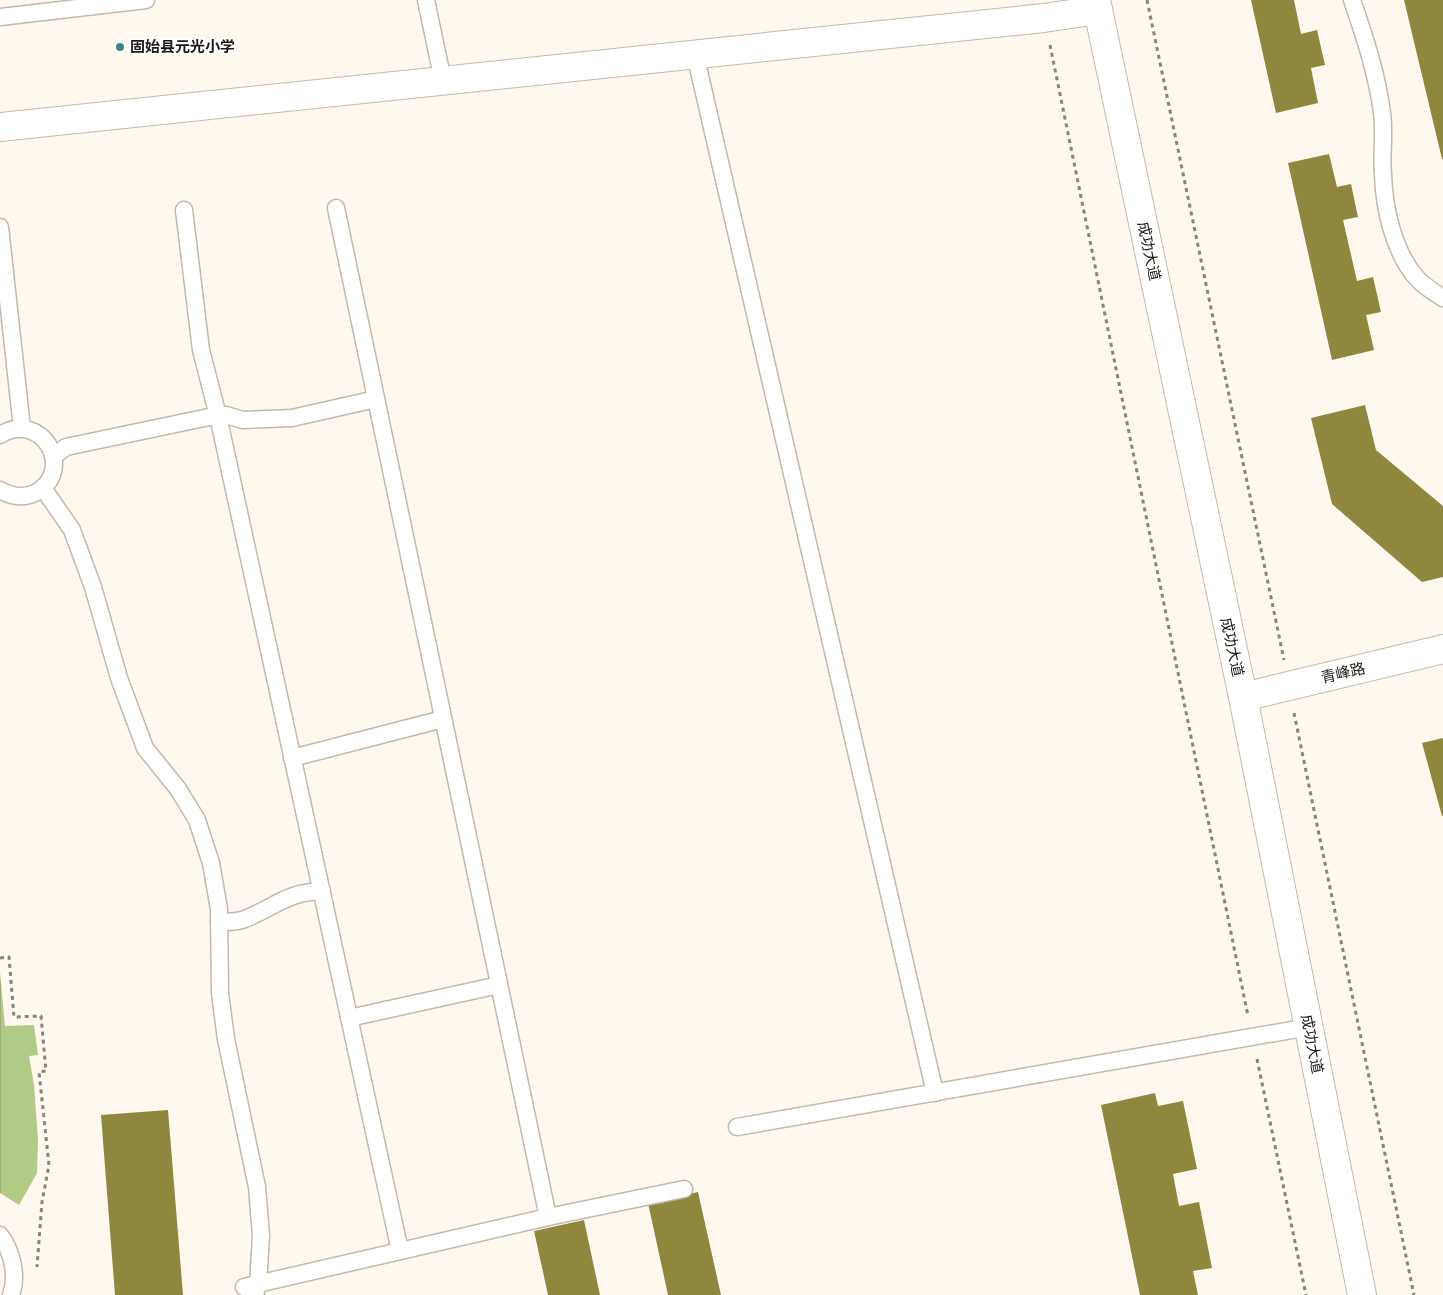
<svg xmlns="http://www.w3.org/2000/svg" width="1443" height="1295" viewBox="0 0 1443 1295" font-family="Figtree,'Noto Sans SC',sans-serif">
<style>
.water{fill:#b1ca86;stroke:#849564}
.pier{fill:#fef8ee}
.building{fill:#90873e}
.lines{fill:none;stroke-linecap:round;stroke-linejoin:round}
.lane-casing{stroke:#c3b9aa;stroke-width:19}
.street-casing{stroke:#c3b9aa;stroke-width:30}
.primary-casing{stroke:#c3b9aa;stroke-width:30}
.path{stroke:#88847c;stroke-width:3;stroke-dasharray:4 4;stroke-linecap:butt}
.lane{stroke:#fff;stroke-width:16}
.street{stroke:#fff;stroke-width:28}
.primary{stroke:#fff;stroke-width:28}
.poi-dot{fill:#3d8582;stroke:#fff;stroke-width:2}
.labels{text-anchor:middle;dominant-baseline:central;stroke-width:5;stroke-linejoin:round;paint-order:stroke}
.poi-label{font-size:15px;font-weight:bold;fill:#1c1913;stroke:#fff;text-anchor:start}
.street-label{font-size:15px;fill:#1c1913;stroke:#fff}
</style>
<rect width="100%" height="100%" fill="#fef8ee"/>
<path class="water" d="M0,857L14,923L38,979L62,1176L0,1295Z"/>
<path class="pier" d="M0,855L2,857L16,922L54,1007L67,1052L65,1176L57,1295H0V1193L19,1205L37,1173L38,1140L34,1085L29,1056L38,1055L34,1025L5,1026L0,973Z"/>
<g class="building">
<path d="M1251,0H1294L1301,34L1317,30L1325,65L1311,68L1318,103L1276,113Z"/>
<path d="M1404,0H1443V159H1442Z"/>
<path d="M1329,154L1337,187L1351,184L1358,217L1343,220L1357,281L1373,277L1381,312L1366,315L1374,350L1332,360L1288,163Z"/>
<path d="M1365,405L1376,450L1443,506V577L1422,582L1332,504L1311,418Z"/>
<path d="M1443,738V816H1442L1422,743Z"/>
<path d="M1155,1093L1158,1106L1183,1101L1197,1169L1173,1174L1179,1206L1199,1202L1212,1268L1193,1271L1198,1295H1140L1101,1105Z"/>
<path d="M168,1110L183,1295H115L101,1115Z"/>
<path d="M698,1192L721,1295H668L648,1203Z"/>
<path d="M584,1220L600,1295H548L534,1231Z"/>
</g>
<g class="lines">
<g class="lane-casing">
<g id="lane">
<path d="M426,0L443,81"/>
<path d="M1352,0C1365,38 1377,74 1382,113C1385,133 1381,154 1383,174C1384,208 1393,248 1414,275C1422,285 1432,291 1443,298"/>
<path d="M0,17L146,0"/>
<path d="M695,54L935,1093"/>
<path d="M336,208L548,1217"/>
<path d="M184,210L201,350L218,416L400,1251"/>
<path d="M0,227L22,428"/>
<path d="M0,435C41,410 76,468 37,492C24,499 12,497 0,490"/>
<path d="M54,456L66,447L209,417L226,415L243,420L292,418L376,399"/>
<path d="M43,488L72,530L93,587L119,678L145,748L178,789L197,820L211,863L219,909L220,993L226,1039L257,1187L261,1236L258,1284L255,1295"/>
<path d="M292,758L443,719"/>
<path d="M219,922C226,922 235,922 242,920C273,909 285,892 322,891"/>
<path d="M349,1018L499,985"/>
<path d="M737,1127L1309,1027"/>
<path d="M0,1235C12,1251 18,1276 11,1295"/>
<path d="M244,1287L548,1217L684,1189"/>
</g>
</g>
<g class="street-casing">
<g id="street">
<path d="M0,127L1044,18L1098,10"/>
<path d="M1243,697L1443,649"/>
</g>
</g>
<g class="primary-casing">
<path id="primary" d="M1096,0L1243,697L1362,1295"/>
</g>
<g class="path">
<path d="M1147,0L1284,660"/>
<path d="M1050,45L1248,1016"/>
<path d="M1294,713L1414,1295"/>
<path d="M0,958L9,957L14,1017L41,1016L46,1071L39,1072L49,1165L42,1202L37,1267"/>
<path d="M1257,1059L1306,1295"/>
</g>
<use href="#lane" class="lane"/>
<use href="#street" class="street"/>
<use href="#primary" class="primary"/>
</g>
<circle class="poi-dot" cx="120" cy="47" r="5"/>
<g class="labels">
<g class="poi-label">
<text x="130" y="47">固始县元光小学</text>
</g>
<g class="street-label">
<text transform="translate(1149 251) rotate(78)">成功大道</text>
<text transform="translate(1232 647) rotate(78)">成功大道</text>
<text transform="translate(1343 673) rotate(-13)">青峰路</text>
<text transform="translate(1312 1044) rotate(79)">成功大道</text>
</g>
</g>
</svg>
